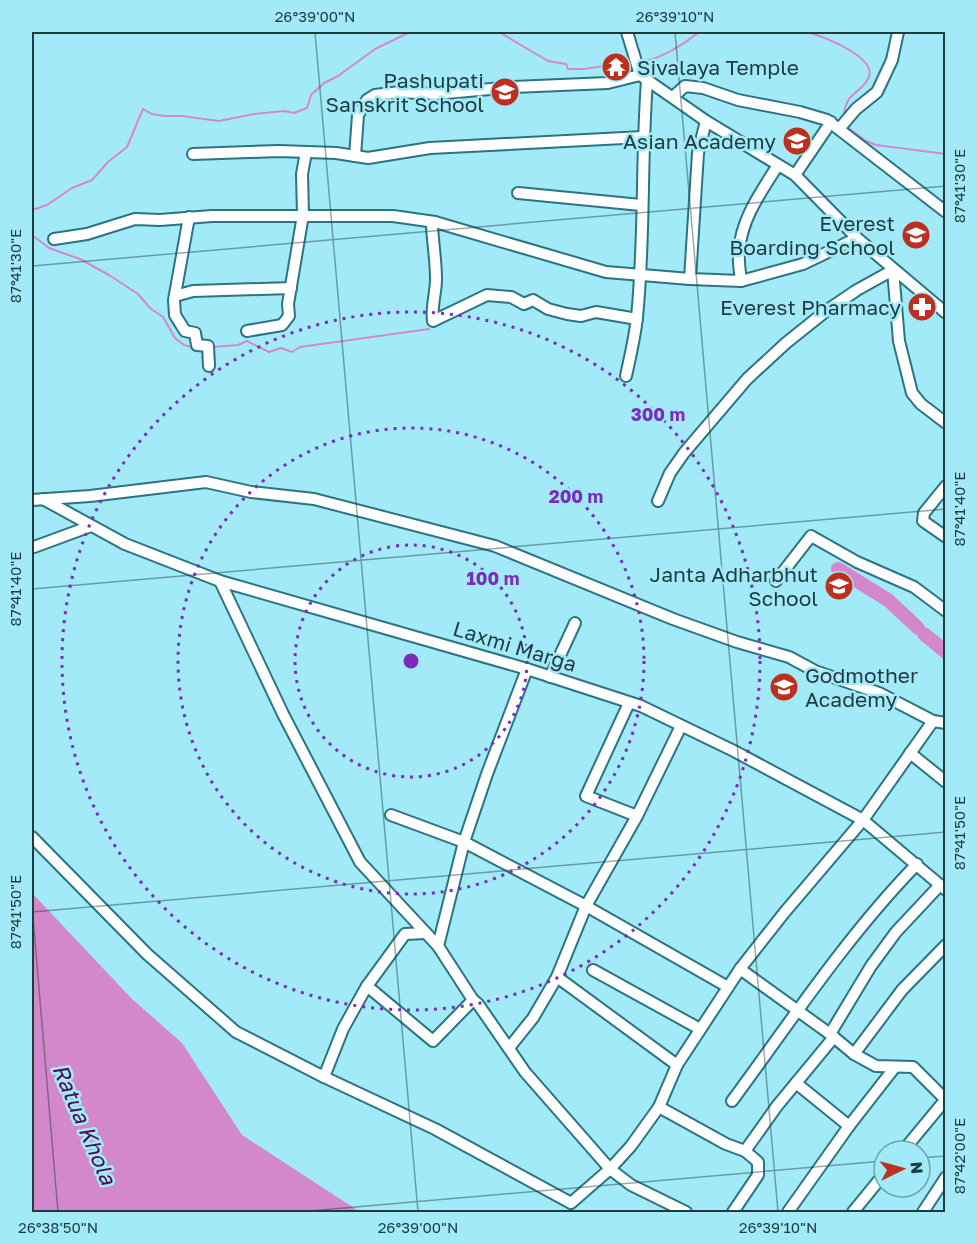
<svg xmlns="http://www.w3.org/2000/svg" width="977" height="1244" viewBox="0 0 977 1244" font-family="'Golos Text',sans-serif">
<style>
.water{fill:#d488cc}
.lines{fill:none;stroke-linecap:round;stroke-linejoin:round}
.stream{stroke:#d488cc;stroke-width:2}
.river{stroke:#d488cc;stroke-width:14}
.minor-casing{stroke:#2b7481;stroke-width:14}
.minor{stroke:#fff;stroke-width:10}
.ticks{fill:none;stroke:#1e3b41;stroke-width:1.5;stroke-opacity:0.45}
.ring{fill:none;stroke:#7b2cbf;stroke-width:3;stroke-dasharray:3 6}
.labels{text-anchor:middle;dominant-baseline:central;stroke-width:5;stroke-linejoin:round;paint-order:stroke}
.poi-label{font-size:21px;fill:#1e3b41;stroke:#a2eaf8;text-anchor:end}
.street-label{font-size:21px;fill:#1e3b41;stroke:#a2eaf8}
.water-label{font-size:22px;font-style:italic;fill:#510b4d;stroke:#a2eaf8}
.centre{fill:#7b2cbf;stroke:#a2eaf8;stroke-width:3}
.ring-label{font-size:18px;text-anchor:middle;font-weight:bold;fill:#7b2cbf;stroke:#a2eaf8;stroke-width:5;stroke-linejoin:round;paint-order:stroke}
.neatline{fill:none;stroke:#1e3b41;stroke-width:2}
.ticks-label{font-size:15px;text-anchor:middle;fill:#1e3b41}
</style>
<rect width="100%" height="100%" fill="#a2eaf8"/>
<path class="water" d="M32,893L132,999L182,1043L242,1135L360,1212H32Z"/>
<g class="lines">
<g class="stream">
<path d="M499,32L548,61L566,64L568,69H584L631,62"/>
<path d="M807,32C821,36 880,57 868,79C859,95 845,93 844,116"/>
<path d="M644,62C665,56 682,46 699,32"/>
<path d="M847,127L866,141L876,145L946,154"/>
<path d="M32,210L47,205L72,188L92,180L108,162L127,147L143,109L152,114L164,116H182L219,121L254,114L284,111L294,113L307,108L311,95L324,83L338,76L375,49L410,32"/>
<path d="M32,235L49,248L80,259L109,275L138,294L151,309L163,317L175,338L184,345L194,348"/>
<path d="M212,347L238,345L247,341L269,352L281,348L292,352L300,347L429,329"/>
</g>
<g class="river">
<path d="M838,569L888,600L918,628"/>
<path d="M924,634L946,652"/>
</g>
<g class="minor-casing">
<g id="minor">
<path d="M627,32L640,75L706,121L795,175L857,238L946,313"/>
<path d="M673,97L685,86L703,88L738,100L800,112L827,120L946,212"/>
<path d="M839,129L856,109L877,92L892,60L898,32"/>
<path d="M193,154L279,151L336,153L368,158L430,148L643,137"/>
<path d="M355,156L358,115L367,100L375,95L400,92L435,94L513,87L608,83L640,75"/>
<path d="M795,175L831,122"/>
<path d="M518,193L641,205"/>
<path d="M189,217L174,300L175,315L185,331L195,333L197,345L208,346L209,366"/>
<path d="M435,222L432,226C433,244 436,261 436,279C436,293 431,307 433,321L487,295L511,297L524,304L533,300L548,309L567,314L581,316L596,312L637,319"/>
<path d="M54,239L87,234L135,219L160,220L212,216H393L435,222L606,272L690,279L741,281L803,264L857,238"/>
<path d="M690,279L698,153L706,121"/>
<path d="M741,281C740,272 738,261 739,252C741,219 761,192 778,165"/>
<path d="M175,296L193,291L291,288"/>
<path d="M247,331L282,325L289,316L288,304L303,215L302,174L306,152"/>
<path d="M626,376C630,357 635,337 637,317C645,239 641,160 647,81"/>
<path d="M946,486L924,513L923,521L946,537"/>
<path d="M43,499L125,544L220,581L527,669L641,706L734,751L863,820L946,890"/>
<path d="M32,500L90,496L206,482L251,492L314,499L495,546L673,619L737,642L789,657L815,671L879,693L933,721L946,723"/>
<path d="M658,501L670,473L684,453L747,379L786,343L826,311L857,290L893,270L899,341L912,393L921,404L946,423"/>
<path d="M34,547L91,526"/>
<path d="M220,581L283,714L360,862L438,946L473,1000L478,1004L525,1072L610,1169L631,1185L686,1212"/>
<path d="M776,581L811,536L857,562L914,587L946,611"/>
<path d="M550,677L575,623"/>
<path d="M629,703L586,796L637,816L681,726"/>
<path d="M910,753L946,782"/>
<path d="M391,815L464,842L586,906L728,987"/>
<path d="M32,837L147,954L236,1032L324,1077L435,1129L571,1203L610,1169L631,1146L659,1107L677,1065L740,969L784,913L863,820L933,721"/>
<path d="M438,946L464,842L487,774L527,669"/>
<path d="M740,969L830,1034L854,1054L876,1066L913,1067L946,1100"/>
<path d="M593,970L700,1029"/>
<path d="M557,977L677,1065"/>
<path d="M367,986L433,1041L473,1000"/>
<path d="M830,1034L871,966L896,932L940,885"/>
<path d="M509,1048L533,1018L557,977L586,906L637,816"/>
<path d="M854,1054L902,990L946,945"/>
<path d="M324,1077L343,1029L354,1009L367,986L405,934L426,933"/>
<path d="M796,1083L849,1126"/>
<path d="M732,1101C791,1021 847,936 917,864"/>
<path d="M659,1107L726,1144L745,1151L758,1162V1175L733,1212"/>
<path d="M745,1151L777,1106L834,1037"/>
<path d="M903,1151L946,1099"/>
<path d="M788,1212L849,1126L895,1067"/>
<path d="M853,1212L884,1174"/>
<path d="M923,1212L946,1177"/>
</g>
</g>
<use href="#minor" class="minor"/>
</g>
<path class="ticks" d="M315,32L418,1212M675,32L778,1212M32,266L946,186M32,589L946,509M32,906L58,1212M32,912L946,832M920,1158L946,1156M298,1212L884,1161"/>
<g class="ring">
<circle cx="411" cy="661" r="116"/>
<circle cx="411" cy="661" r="233"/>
<circle cx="411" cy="661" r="349"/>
</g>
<defs>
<g id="temple-disc" transform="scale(1.5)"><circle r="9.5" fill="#bd301f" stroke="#a2eaf8"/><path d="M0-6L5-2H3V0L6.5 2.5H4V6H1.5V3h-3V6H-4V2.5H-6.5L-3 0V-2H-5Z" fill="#fff"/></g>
<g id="school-disc" transform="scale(1.5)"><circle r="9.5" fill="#bd301f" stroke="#a2eaf8"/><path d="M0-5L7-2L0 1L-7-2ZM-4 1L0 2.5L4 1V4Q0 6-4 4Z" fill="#fff"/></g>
<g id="pharmacy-disc" transform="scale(1.5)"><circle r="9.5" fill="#bd301f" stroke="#a2eaf8"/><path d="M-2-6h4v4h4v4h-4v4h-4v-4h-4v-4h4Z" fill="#fff"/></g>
</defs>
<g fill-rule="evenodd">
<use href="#temple-disc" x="616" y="67"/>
<use href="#school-disc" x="505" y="92"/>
<use href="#school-disc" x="797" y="141"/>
<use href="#school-disc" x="916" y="235"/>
<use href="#pharmacy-disc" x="922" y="307"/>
<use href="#school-disc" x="839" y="586"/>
<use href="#school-disc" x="784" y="687"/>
</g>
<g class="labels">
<g class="poi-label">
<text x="637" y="67" text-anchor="start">Sivalaya Temple</text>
<text x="484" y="80">Pashupati<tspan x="484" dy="24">Sanskrit School</tspan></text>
<text x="776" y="141">Asian Academy</text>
<text x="895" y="223">Everest<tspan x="895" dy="24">Boarding School</tspan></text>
<text x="901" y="307">Everest Pharmacy</text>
<text x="818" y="574">Janta Adharbhut<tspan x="818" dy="24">School</tspan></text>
<text x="805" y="675" text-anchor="start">Godmother<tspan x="805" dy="24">Academy</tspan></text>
</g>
<g class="street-label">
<text transform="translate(515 646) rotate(17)">Laxmi Marga</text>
</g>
<g class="water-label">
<text transform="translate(85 1124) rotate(67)">Ratua Khola</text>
</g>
</g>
<circle cx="411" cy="661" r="9" class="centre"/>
<g class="ring-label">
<text x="658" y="421">300 m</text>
<text x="576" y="503">200 m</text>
<text x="493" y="585">100 m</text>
</g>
<rect width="977" height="1244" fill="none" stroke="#a2eaf8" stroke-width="66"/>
<g transform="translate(902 1169) rotate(85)"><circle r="28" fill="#a2eaf8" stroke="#6da4af" stroke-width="1.5"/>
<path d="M0-4.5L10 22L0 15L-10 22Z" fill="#bd301f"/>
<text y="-9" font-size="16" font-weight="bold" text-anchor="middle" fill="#1e3b41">N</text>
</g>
<rect x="33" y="33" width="911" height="1178" class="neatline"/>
<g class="ticks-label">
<text x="315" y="22">26°39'00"N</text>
<text x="675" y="22">26°39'10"N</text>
<text transform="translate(960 186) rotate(-90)" y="5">87°41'30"E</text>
<text transform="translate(16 266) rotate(-90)" y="5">87°41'30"E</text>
<text transform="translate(960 509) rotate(-90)" y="5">87°41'40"E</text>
<text transform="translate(16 589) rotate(-90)" y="5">87°41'40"E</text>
<text transform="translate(960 833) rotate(-90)" y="5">87°41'50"E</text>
<text transform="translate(16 912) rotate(-90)" y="5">87°41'50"E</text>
<text transform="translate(960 1156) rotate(-90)" y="5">87°42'00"E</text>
<text x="58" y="1233">26°38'50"N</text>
<text x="418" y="1233">26°39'00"N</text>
<text x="778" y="1233">26°39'10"N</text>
</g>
</svg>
